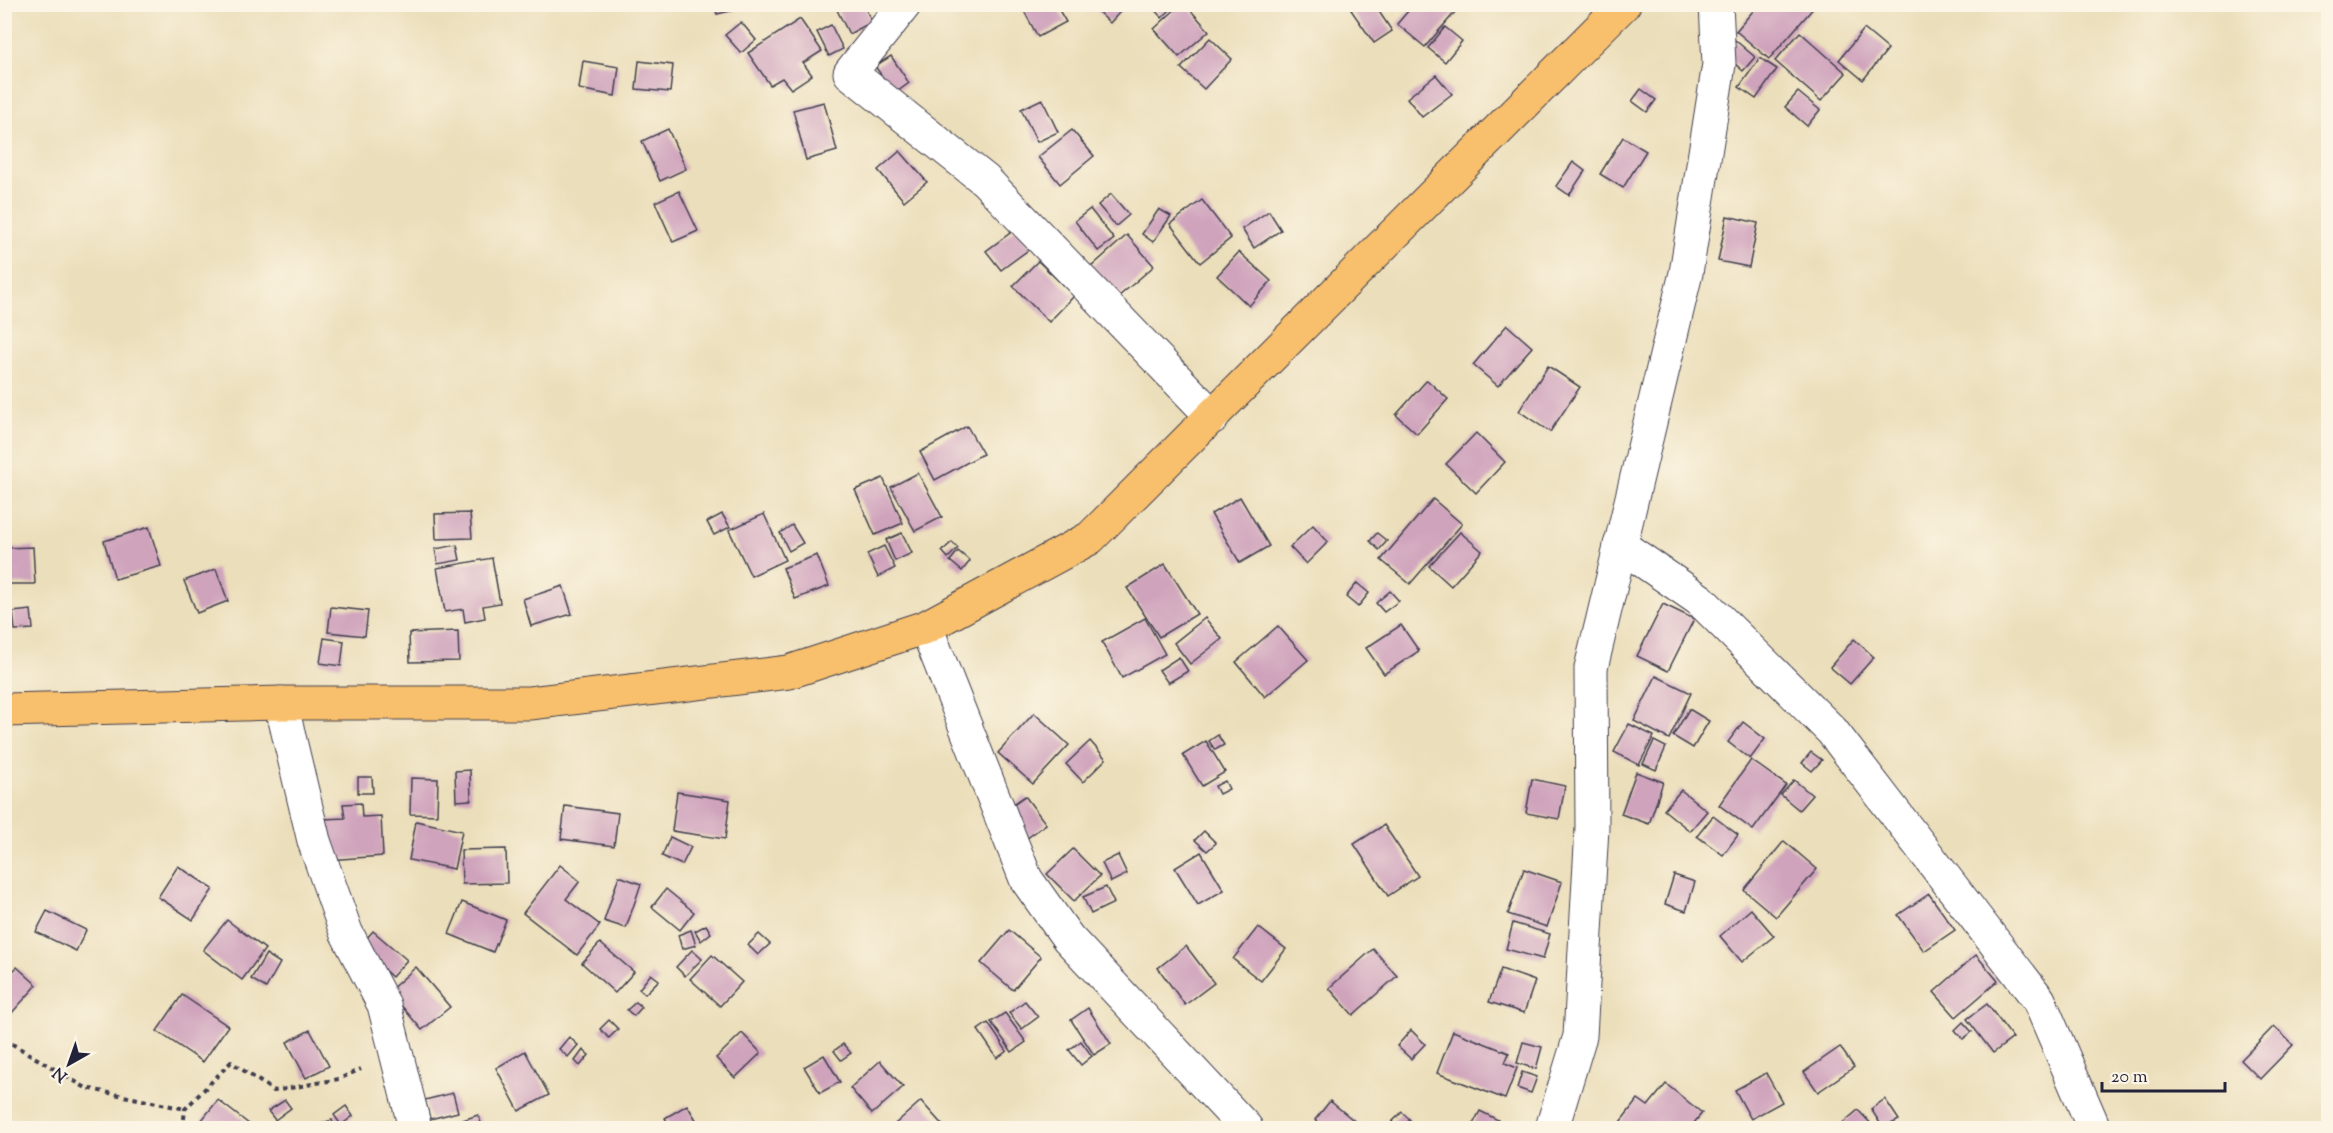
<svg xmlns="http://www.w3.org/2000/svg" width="2333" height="1133" viewBox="0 0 2333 1133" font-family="'Sorts Mill Goudy',serif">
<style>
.building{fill:#cfa3bc}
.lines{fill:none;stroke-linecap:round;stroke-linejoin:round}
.minor-casing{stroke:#403e4e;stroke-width:35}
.highway-casing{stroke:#403e4e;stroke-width:35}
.path{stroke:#403e4e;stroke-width:4;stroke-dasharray:4.5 4.5;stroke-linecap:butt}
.minor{stroke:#fff;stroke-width:33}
.highway{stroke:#f8bf6c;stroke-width:33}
</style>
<rect width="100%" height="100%" fill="#fcf5e5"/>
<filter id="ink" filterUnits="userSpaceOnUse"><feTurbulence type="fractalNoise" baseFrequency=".0167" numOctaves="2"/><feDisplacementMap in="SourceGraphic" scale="12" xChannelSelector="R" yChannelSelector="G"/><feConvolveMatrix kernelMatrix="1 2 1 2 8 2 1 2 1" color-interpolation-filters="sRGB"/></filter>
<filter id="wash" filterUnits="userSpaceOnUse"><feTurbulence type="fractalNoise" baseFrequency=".008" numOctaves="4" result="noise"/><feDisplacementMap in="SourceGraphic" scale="24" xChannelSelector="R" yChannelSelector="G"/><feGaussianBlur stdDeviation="1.35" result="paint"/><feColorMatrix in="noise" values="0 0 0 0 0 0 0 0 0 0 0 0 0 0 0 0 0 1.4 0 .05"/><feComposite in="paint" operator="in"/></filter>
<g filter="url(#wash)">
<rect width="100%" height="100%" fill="#ebdeba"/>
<g id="blocks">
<g class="building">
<path d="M714,4H734L735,10L717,14Z"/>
<path d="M834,4H863L872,22L849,34Z"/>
<path d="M1090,4H1127L1110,23Z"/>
<path d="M1153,4H1176L1162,18L1151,6Z"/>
<path d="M1181,4H1185L1209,31L1179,57L1154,29Z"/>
<path d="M1359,4H1374L1392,31L1374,43L1351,10Z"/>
<path d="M1414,4H1448L1456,11L1425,47L1397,24Z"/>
<path d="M1759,4H1815L1816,5L1769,59L1736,31Z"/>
<path d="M1036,5H1056L1066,22L1038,37L1024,11Z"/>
<path d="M800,19L822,51L803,63L812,75L791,89L782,78L770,85L748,53Z"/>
<path d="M741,22L756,40L741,53L725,35Z"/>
<path d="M831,25L843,49L829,56L817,32Z"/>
<path d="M1445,27L1462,41L1445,62L1428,48Z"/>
<path d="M1864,29L1888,49L1863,80L1839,60Z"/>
<path d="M1800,32L1846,73L1821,101L1775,61Z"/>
<path d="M1210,38L1232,59L1204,89L1181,68Z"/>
<path d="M1735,40L1755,57L1743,71L1723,53Z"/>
<path d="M891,56L909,83L894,94L875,66Z"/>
<path d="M1760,58L1777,69L1756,99L1739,87Z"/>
<path d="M583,61L619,67L615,96L579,89Z"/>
<path d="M639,61L673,65L670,92L636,89Z"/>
<path d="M1436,75L1452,94L1422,117L1407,98Z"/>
<path d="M1641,89L1656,100L1647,112L1632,101Z"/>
<path d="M1798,92L1820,110L1807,126L1785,107Z"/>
<path d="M1042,99L1058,132L1037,142L1021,109Z"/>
<path d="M824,102L837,151L806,160L793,110Z"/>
<path d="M668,129L686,169L660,181L642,141Z"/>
<path d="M1072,130L1094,156L1060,184L1038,157Z"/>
<path d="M1623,137L1646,151L1623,188L1600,174Z"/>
<path d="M900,151L927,182L904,201L878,170Z"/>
<path d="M1573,162L1585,171L1569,195L1556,186Z"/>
<path d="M679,191L698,231L673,242L655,202Z"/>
<path d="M1111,194L1129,215L1116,226L1098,205Z"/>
<path d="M1202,200L1231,238L1200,263L1170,224Z"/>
<path d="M1090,209L1114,239L1098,251L1075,221Z"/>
<path d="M1159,209L1171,216L1153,242L1142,234Z"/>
<path d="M1269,211L1281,230L1254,248L1242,229Z"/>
<path d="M1727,216L1758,223L1749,267L1718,261Z"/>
<path d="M1017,228L1031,248L1001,270L986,251Z"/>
<path d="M1127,235L1154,266L1118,297L1091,267Z"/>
<path d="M1239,252L1271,281L1249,306L1217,276Z"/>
<path d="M1038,261L1074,296L1049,322L1013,286Z"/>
<path d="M1507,325L1532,347L1498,386L1473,365Z"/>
<path d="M1548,366L1580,387L1550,432L1519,411Z"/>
<path d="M1427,380L1448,399L1417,434L1396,415Z"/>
<path d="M967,426L983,454L935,480L920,452Z"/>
<path d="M1476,433L1505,462L1476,493L1446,464Z"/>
<path d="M918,473L942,517L915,531L891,487Z"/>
<path d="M883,478L903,523L875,535L855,490Z"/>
<path d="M1240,497L1269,546L1240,563L1211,514Z"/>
<path d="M1433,499L1462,524L1410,584L1381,560Z"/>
<path d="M470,513L472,538L436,539L435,514Z"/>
<path d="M722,514L730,527L714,535L707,522Z"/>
<path d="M764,514L785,560L751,576L729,530Z"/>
<path d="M792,525L803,543L789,551L780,533Z"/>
<path d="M1313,525L1328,542L1306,564L1290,547Z"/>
<path d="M149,527L161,566L115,579L104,541Z"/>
<path d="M1460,532L1482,551L1451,586L1429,566Z"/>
<path d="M902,533L912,553L895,561L886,540Z"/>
<path d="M1377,533L1387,541L1379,550L1370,541Z"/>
<path d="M952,542L958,548L948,558L942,551Z"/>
<path d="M457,545L460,560L438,564L435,549Z"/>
<path d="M884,546L895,568L878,577L867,554Z"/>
<path d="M33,547L35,584H4V548Z"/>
<path d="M958,551L970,561L962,571L950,561Z"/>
<path d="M817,555L829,586L795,599L783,568Z"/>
<path d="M492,558L500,603L483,606L485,618L465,622L463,609L445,612L437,568Z"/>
<path d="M1165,564L1197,614L1159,637L1127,588Z"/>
<path d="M216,569L228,601L197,613L184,581Z"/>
<path d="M1357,583L1369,593L1358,607L1346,597Z"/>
<path d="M563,586L572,614L531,626L523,599Z"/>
<path d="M1390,591L1399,601L1384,612L1376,603Z"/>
<path d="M1663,604L1694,619L1668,671L1637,656Z"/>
<path d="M331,607L368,611L365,636L328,632Z"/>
<path d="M31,610L33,629L15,630L13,612Z"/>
<path d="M1145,618L1165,654L1122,678L1102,642Z"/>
<path d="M1205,618L1222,639L1190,664L1174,643Z"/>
<path d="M1401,625L1419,651L1384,674L1366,648Z"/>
<path d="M1278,626L1308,660L1265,697L1236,662Z"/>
<path d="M458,631L459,661L410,662L409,633Z"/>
<path d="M324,638L344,641L341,666L320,663Z"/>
<path d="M1854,639L1874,657L1850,684L1830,667Z"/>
<path d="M1179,657L1188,671L1168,683L1159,670Z"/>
<path d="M1656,676L1691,693L1669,739L1634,721Z"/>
<path d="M1689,709L1709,721L1693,748L1673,736Z"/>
<path d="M1034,713L1069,745L1033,784L998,753Z"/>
<path d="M1743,722L1765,739L1750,759L1728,742Z"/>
<path d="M1629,724L1654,736L1639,765L1614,752Z"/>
<path d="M1218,735L1224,745L1215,750L1209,741Z"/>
<path d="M1090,741L1106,759L1083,782L1066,764Z"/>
<path d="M1206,741L1225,772L1202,786L1183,755Z"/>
<path d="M1654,741L1666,747L1656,770L1643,764Z"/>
<path d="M1811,752L1822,760L1812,771L1802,763Z"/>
<path d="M1751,760L1786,785L1753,830L1719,805Z"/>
<path d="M470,770L471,800L456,801L455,771Z"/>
<path d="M1636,772L1663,782L1649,824L1621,814Z"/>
<path d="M358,777H372L373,793H358Z"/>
<path d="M411,778L438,779L437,815L410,814Z"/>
<path d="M1532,779L1565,786L1559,819L1526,813Z"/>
<path d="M1794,780L1812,795L1799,810L1781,795Z"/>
<path d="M1225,781L1229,789L1219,794L1215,786Z"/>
<path d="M1681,790L1707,811L1690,831L1664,810Z"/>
<path d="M677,792L730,800L725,839L672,831Z"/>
<path d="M1025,796L1046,824L1026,839L1005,810Z"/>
<path d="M361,803L362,817L381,816L383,856L327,860L323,819L345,818L343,804Z"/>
<path d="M565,806L618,813L614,846L561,839Z"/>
<path d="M1713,816L1738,835L1723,855L1697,836Z"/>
<path d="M416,821L462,831L454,869L409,860Z"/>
<path d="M1384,825L1418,876L1388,896L1354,844Z"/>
<path d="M1204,831L1216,843L1207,851L1195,840Z"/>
<path d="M670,837L691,847L682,865L662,856Z"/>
<path d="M1784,841L1817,869L1776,917L1744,890Z"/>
<path d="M506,849L507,883L462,884L461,850Z"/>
<path d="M1073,849L1100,876L1074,901L1047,874Z"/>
<path d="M1201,852L1224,890L1198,905L1175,868Z"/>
<path d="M1118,855L1127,874L1111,882L1102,863Z"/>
<path d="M560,865L580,881L566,899L600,925L577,955L523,913Z"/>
<path d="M178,866L213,889L193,920L158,897Z"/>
<path d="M1524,869L1562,882L1547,927L1508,914Z"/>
<path d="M1674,875L1695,882L1686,911L1665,904Z"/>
<path d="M619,876L641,884L626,928L604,921Z"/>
<path d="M1106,887L1114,903L1091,914L1083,897Z"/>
<path d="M666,889L694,912L680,930L652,907Z"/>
<path d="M1929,894L1955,930L1924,951L1898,915Z"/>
<path d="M462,902L506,920L493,952L449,934Z"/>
<path d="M1751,909L1774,936L1742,962L1720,936Z"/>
<path d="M47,911L86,930L76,951L36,932Z"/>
<path d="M227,920L265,949L242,980L203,950Z"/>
<path d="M1513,923L1550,934L1543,959L1506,949Z"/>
<path d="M706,925L711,933L701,941L695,931Z"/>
<path d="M1258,927L1286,949L1261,981L1233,959Z"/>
<path d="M691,930L696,945L682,949L678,935Z"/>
<path d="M1009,930L1041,957L1013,990L981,963Z"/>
<path d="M373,931L407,960L392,977L359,947Z"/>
<path d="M759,934L770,944L758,955L748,945Z"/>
<path d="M600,943L634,972L615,993L582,963Z"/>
<path d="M1186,946L1214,983L1185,1005L1158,968Z"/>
<path d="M1373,949L1397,976L1353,1015L1329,988Z"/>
<path d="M692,950L702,959L685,976L676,967Z"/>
<path d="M266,954L280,963L266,988L251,979Z"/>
<path d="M712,955L742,982L720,1006L690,979Z"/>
<path d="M1976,955L1998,981L1956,1017L1934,992Z"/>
<path d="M17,967L37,985L9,1016L4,1011V980Z"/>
<path d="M416,967L450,1007L422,1030L389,991Z"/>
<path d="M1501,969L1535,981L1524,1013L1489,1002Z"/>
<path d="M651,974L659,980L645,994L639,989Z"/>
<path d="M182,995L228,1026L203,1062L157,1031Z"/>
<path d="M1025,1001L1038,1017L1022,1029L1009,1013Z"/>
<path d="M636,1002L642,1007L634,1016L627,1010Z"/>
<path d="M1987,1004L2013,1038L1993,1053L1967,1019Z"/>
<path d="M1088,1008L1111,1044L1094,1055L1071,1020Z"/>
<path d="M1005,1013L1026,1042L1012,1052L991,1022Z"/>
<path d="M609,1020L618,1029L609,1038L600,1029Z"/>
<path d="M1963,1022L1972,1032L1963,1039L1955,1030Z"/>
<path d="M988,1023L1007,1051L997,1058L978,1030Z"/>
<path d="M2274,1026L2293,1045L2260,1079L2241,1060Z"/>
<path d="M310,1030L329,1066L306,1078L287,1042Z"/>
<path d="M1411,1030L1425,1044L1411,1059L1397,1046Z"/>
<path d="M1453,1031L1509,1053L1505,1063L1517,1068L1505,1099L1437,1073Z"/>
<path d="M742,1033L761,1053L735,1078L716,1058Z"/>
<path d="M569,1037L578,1045L568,1057L559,1049Z"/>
<path d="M1081,1041L1092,1056L1081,1065L1069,1050Z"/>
<path d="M1523,1042L1542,1047L1536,1069L1517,1063Z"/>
<path d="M843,1044L851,1053L841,1060L834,1051Z"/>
<path d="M1840,1047L1854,1067L1818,1092L1804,1072Z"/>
<path d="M583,1050L589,1055L580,1066L575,1061Z"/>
<path d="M525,1051L549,1095L519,1111L496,1068Z"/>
<path d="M824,1055L840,1082L820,1093L804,1067Z"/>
<path d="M880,1061L903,1087L872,1114L850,1088Z"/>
<path d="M1522,1072L1537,1077L1531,1093L1517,1088Z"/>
<path d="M1766,1073L1782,1102L1751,1119L1735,1090Z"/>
<path d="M1666,1084L1702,1113L1690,1128H1621L1617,1126L1638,1099L1648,1106Z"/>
<path d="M453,1093L458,1112L430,1119L425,1100Z"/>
<path d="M1885,1099L1899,1120L1883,1128L1871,1109Z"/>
<path d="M218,1100L254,1128H201L197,1126Z"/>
<path d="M285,1100L291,1108L275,1120L268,1111Z"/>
<path d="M921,1101L945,1128H899L895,1124Z"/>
<path d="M1330,1101L1363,1128H1325L1315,1120Z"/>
<path d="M687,1105L698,1123L687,1128H671L665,1118Z"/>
<path d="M346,1106L353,1116L341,1125L334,1115Z"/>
<path d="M1858,1110L1875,1128H1837Z"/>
<path d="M1480,1111L1498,1120L1494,1128H1471Z"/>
<path d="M1402,1112L1410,1120L1399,1128L1392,1122Z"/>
<path d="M478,1115L483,1128H462L460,1121Z"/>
<path d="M332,1120L335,1128H307Z"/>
</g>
</g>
</g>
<g filter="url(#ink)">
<use href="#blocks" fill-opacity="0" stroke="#403e4e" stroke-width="1.5"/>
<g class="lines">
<g class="minor-casing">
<g id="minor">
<path d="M905,4L850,73L985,180L1213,417"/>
<path d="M1620,545L1700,600L1832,731L2039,1000L2094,1128"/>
<path d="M926,627L1026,879L1068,938L1246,1128"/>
<path d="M281,703L314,841L346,932L384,1005L415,1128"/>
<path d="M1552,1128L1580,1036L1592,828L1591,668L1686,273L1719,64L1716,4"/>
</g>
</g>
<g class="highway-casing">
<path id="highway" d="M4,710L281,703H530L789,672L926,627L1090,538L1624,4"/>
</g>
<g class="path">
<path d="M4,1039L86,1088L185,1109"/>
<path d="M183,1128L185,1109L231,1062L274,1091L339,1079L361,1069"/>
</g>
<use href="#minor" class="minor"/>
<use href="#highway" class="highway"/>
</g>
</g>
<rect width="2333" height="1133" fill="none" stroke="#fcf5e5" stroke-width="24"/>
<g transform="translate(69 1064) rotate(220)" stroke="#fcf5e5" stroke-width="4.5" paint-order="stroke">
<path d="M0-4.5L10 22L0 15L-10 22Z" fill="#22223b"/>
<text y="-9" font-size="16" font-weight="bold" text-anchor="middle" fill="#22223b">N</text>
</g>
<path d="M2102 1082v9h123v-9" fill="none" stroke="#22223b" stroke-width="3"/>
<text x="2111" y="1082" font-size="18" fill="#22223b" stroke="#fcf5e5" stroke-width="4.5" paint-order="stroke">20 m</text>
</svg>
